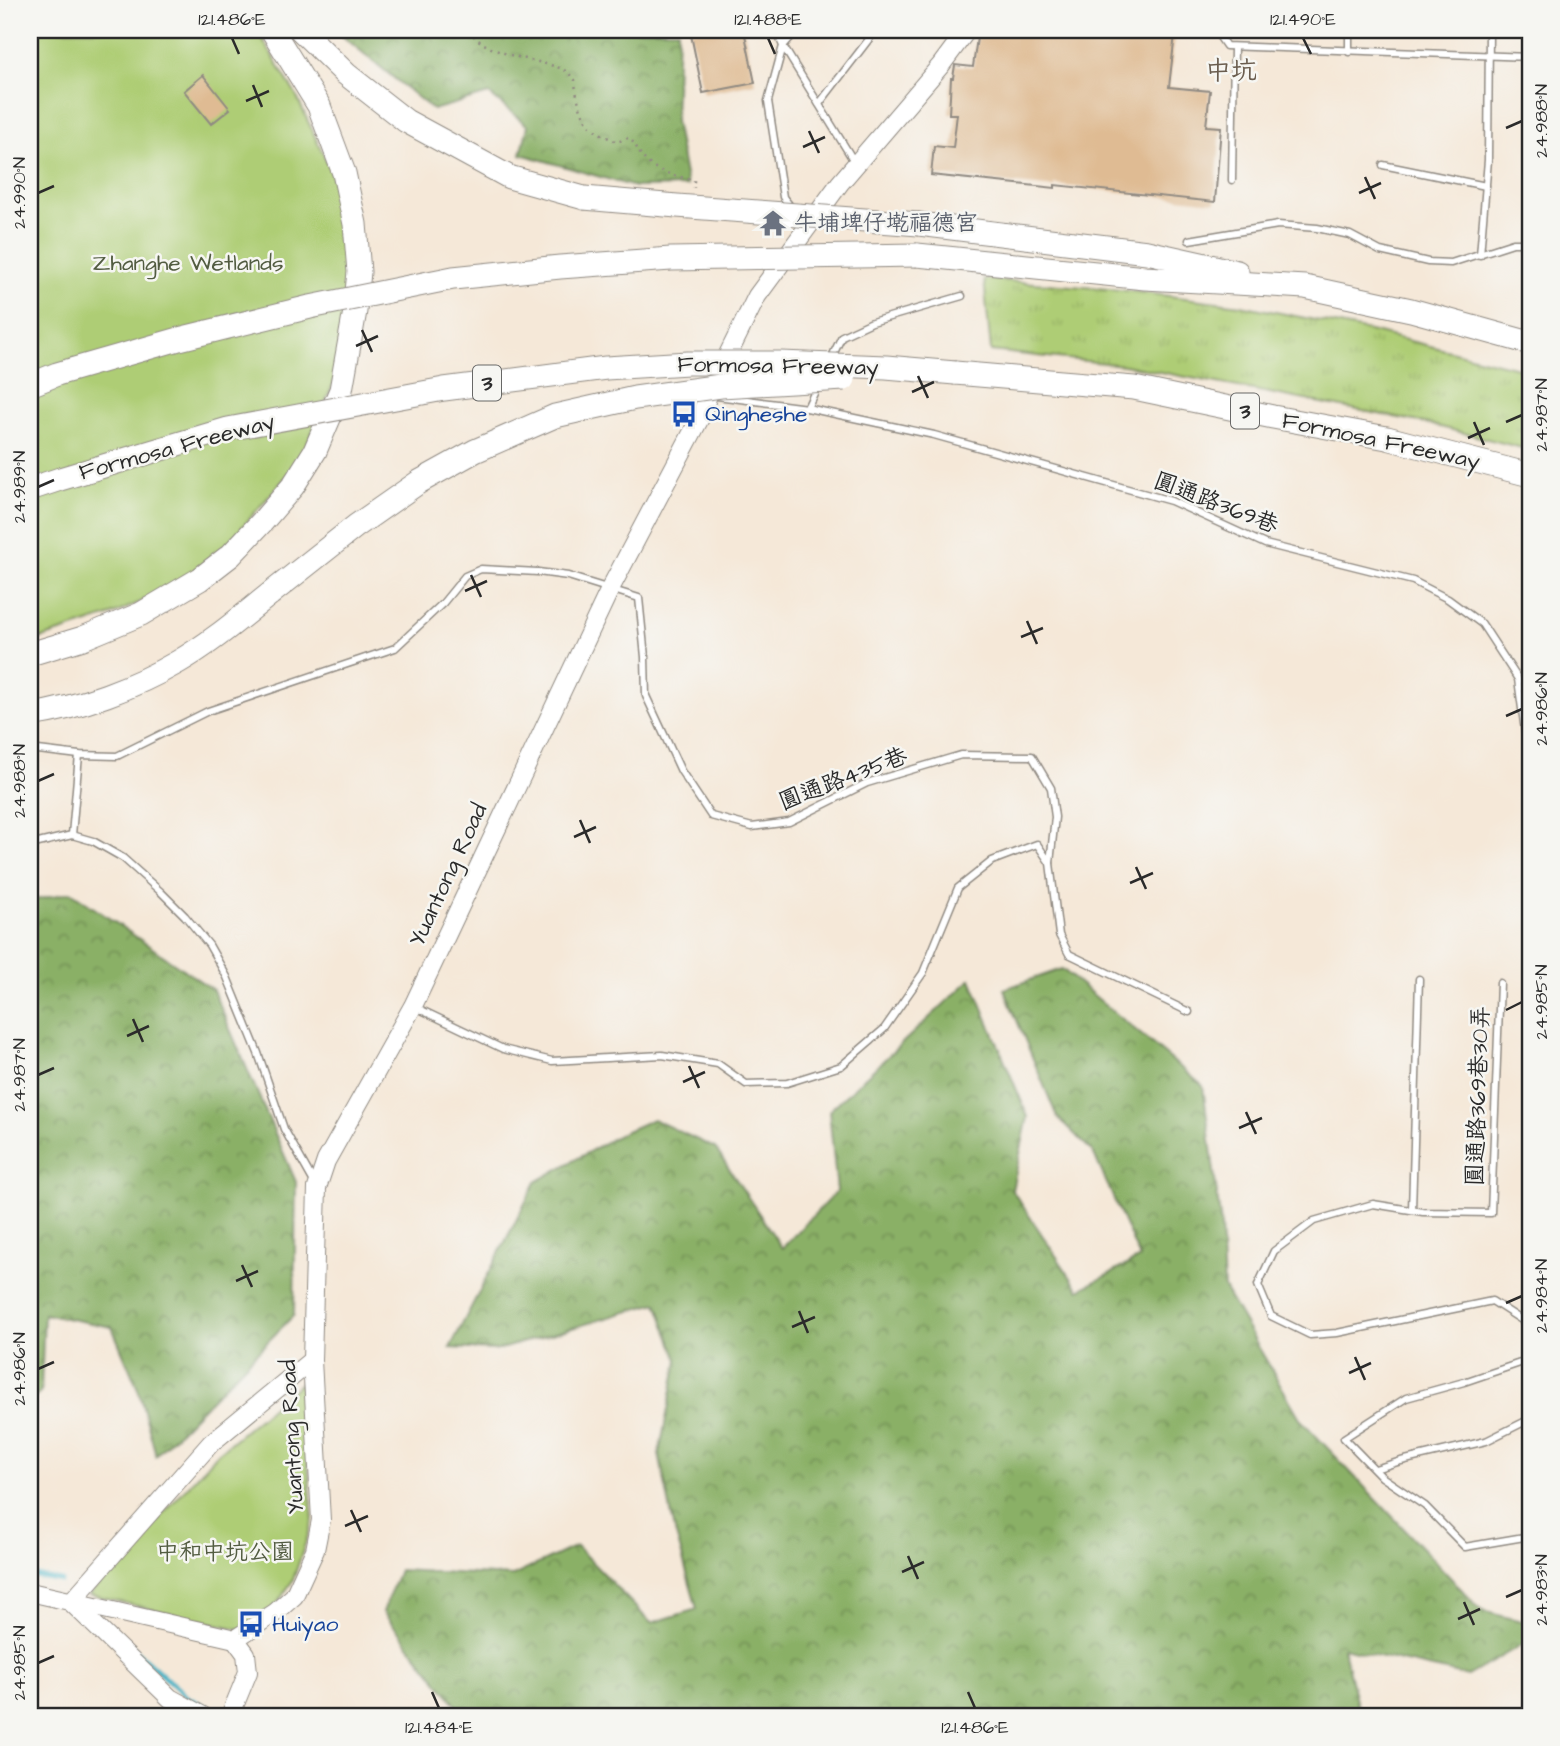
<svg xmlns="http://www.w3.org/2000/svg" width="1560" height="1746" viewBox="0 0 1560 1746" font-family="'Architects Daughter','LXGW WenKai TC',sans-serif">
<style>
.grass{fill:url(#grass-tufts);stroke:#6c7c50;stroke-width:2}
.forest{fill:url(#forest-crowns);stroke:#5a6e48;stroke-width:2}
.park{fill:#aecd75;stroke:#6c7c50;stroke-width:2}
.lines{fill:none;stroke-linecap:round;stroke-linejoin:round}
.stream{stroke:#49b4c6;stroke-width:5}
.building{fill:#dfbb93}
.lane-casing{stroke:#908a82;stroke-width:9}
.secondary-casing{stroke:#908a82;stroke-width:20}
.highway-casing{stroke:#908a82;stroke-width:25}
.path{stroke:#908a82;stroke-width:2.5;stroke-dasharray:2 5;stroke-linecap:butt}
.lane{stroke:#fff;stroke-width:6}
.secondary{stroke:#fff;stroke-width:18}
.highway{stroke:#fff;stroke-width:23}
.highway-bridge-casing{stroke:#908a82;stroke-width:25;stroke-linecap:butt}
.highway-bridge{stroke:#fff;stroke-width:23}
.ticks{fill:none;stroke:#2b2b2b;stroke-width:2.5}
.labels{text-anchor:middle;dominant-baseline:central;stroke-width:5;stroke-linejoin:round;paint-order:stroke}
.shield{fill:#f6f6f2;stroke:#686867;stroke-width:2}
.shield-label{font-size:21px;font-weight:bold;fill:#2b2b2b}
.worship-label{font-size:23px;fill:#5b616d;stroke:#f6f6f2;text-anchor:start}
.park-label{font-size:23px;fill:#525c41;stroke:#f6f6f2}
.street-label{font-size:23px;fill:#2b2b2b;stroke:#f6f6f2}
.transit-label{font-size:23px;fill:#164399;stroke:#f6f6f2;text-anchor:start}
.quarter-label{font-size:26px;fill:#6a5d4f;stroke:#f6f6f2}
.neatline{fill:none;stroke:#2b2b2b;stroke-width:2.5}
.ticks-label{font-size:18px;text-anchor:middle;fill:#2b2b2b}
</style>
<defs>
<pattern id="grass-tufts" width="24" height="20" patternUnits="userSpaceOnUse" patternTransform="scale(1.75)"><rect width="24" height="20" fill="#aecd75"/><path d="M3 7l-1-3M5 7V3M7 7l1-3M15 17l-1-3M17 17v-4M19 17l1-3" fill="none" stroke="#96b065"/></pattern>
<pattern id="forest-crowns" width="20" height="18" patternUnits="userSpaceOnUse" patternTransform="scale(1.75)"><rect width="20" height="18" fill="#8ab066"/><path d="M2 6a3 3 0 1 1 6 0M12 15a3 3 0 1 1 6 0" fill="none" stroke="#718f54"/></pattern>
</defs>
<rect width="100%" height="100%" fill="#f6f6f2"/>
<filter id="ink" filterUnits="userSpaceOnUse"><feTurbulence type="fractalNoise" baseFrequency=".0143" numOctaves="2"/><feDisplacementMap in="SourceGraphic" scale="14" xChannelSelector="R" yChannelSelector="G"/><feConvolveMatrix kernelMatrix="1 2 1 2 8 2 1 2 1" color-interpolation-filters="sRGB"/></filter>
<filter id="wash" filterUnits="userSpaceOnUse"><feTurbulence type="fractalNoise" baseFrequency=".00686" numOctaves="4" result="noise"/><feDisplacementMap in="SourceGraphic" scale="28" xChannelSelector="R" yChannelSelector="G"/><feGaussianBlur stdDeviation="1.57" result="paint"/><feColorMatrix in="noise" values="0 0 0 0 0 0 0 0 0 0 0 0 0 0 0 0 0 1.4 0 .05"/><feComposite in="paint" operator="in"/></filter>
<g filter="url(#wash)">
<rect width="100%" height="100%" fill="#f5e8d8"/>
<path class="grass" d="M984,279L1121,290L1241,305L1374,332L1530,371V450L1425,423L1124,365L991,351Z"/>
<g class="forest">
<path d="M335,30H678L675,121L687,186L635,187L521,154L528,126L489,94L433,110Z"/>
<path d="M71,892L213,990L296,1182L294,1315L156,1455L138,1389L112,1327L44,1314L41,1392L30,1402V901Z"/>
<path d="M1062,969L1203,1086L1221,1225L1224,1288L1301,1420L1482,1611L1530,1623V1640L1468,1676L1343,1648L1360,1716H472L462,1712L383,1612L399,1570L513,1576L576,1546L651,1623L697,1609L675,1531L659,1454L678,1360L657,1303L497,1350L450,1348L536,1182L624,1132L653,1119L715,1148L782,1248L837,1191L829,1111L971,979L1028,1117L1012,1190L1079,1290L1140,1258L1093,1152L1057,1117L1004,989Z"/>
</g>
<g class="park">
<path d="M30,30H257L296,95L330,169L344,221L348,282L336,378L299,462L224,548L173,587L112,615L30,642Z"/>
<path d="M301,1383L313,1520L293,1580L257,1633L89,1595L218,1453Z"/>
</g>
<g class="lines">
<g class="stream">
<path d="M30,1575L61,1581"/>
<path d="M125,1641L187,1697L223,1716"/>
</g>
</g>
<g id="blocks">
<g class="building">
<path d="M690,30H744L755,83L703,93Z"/>
<path d="M978,30H1068L1083,31V30H1137L1175,34L1169,87L1210,91L1206,126L1221,127L1215,202L1055,185V188L931,175L934,146L953,148L957,114H949L951,78H953L955,65L973,67Z"/>
<path d="M203,75L230,109L211,124L184,91Z"/>
</g>
</g>
</g>
<g filter="url(#ink)">
<use href="#blocks" fill-opacity="0" stroke="#908a82" stroke-width="2"/>
<g class="lines">
<g class="lane-casing">
<g id="lane">
<path d="M776,30L783,46L768,101L783,197L791,207"/>
<path d="M797,30L783,46L855,163"/>
<path d="M1215,30L1226,46L1530,57"/>
<path d="M1349,30V52"/>
<path d="M819,104L876,30"/>
<path d="M1383,165L1486,186"/>
<path d="M1232,180L1234,47"/>
<path d="M1189,240L1278,225L1317,228L1350,235L1380,251L1428,262L1451,263L1513,243H1530"/>
<path d="M1480,255L1488,160L1489,30"/>
<path d="M831,359L842,336L872,322L962,296"/>
<path d="M717,396L807,408L934,435L1171,501L1265,544L1413,581L1448,599L1482,624L1518,679L1527,746L1530,751"/>
<path d="M807,408L817,387"/>
<path d="M30,749L79,755L117,756L208,711L395,648L443,603L465,576L481,569L538,572L568,576L639,598L645,657L646,696L681,771L711,816L752,827L789,822L867,783L961,755L1032,756L1051,788L1055,817L1050,863L1037,844L992,861L958,888L923,973L884,1029L841,1066L787,1083L746,1084L718,1064L662,1055L552,1061L503,1049L415,1007"/>
<path d="M72,835L79,755"/>
<path d="M30,845L72,835L93,841L123,858L161,892L185,916L209,945L227,977L258,1053L284,1129L315,1184"/>
<path d="M1050,863L1059,935L1069,954L1189,1012"/>
<path d="M1500,983L1491,1213L1423,1212L1373,1204L1314,1221L1274,1251L1258,1285L1271,1316L1310,1335L1337,1333L1492,1301L1520,1319L1530,1324"/>
<path d="M1412,1210L1419,979"/>
<path d="M1530,1358L1526,1361L1464,1382L1406,1398L1344,1438L1382,1477L1425,1506L1465,1547L1530,1536"/>
<path d="M1375,1469L1401,1461L1486,1441L1530,1419"/>
</g>
</g>
<g class="secondary-casing">
<g id="secondary">
<path d="M30,1592L235,1639L276,1612L294,1596L315,1550L321,1520L312,1360L317,1188L326,1161L413,1006L610,589L700,418L708,395L757,296L840,183L906,106L941,65L967,30"/>
<path d="M71,1602L211,1443L312,1360"/>
<path d="M71,1602L170,1698L203,1716"/>
<path d="M230,1716L248,1672L246,1654L235,1639"/>
</g>
</g>
<g class="highway-casing">
<g id="highway">
<path d="M301,30L346,74L406,121L509,177L584,198"/>
<path d="M919,224L1147,252L1237,272"/>
<path d="M917,255L1145,278L1305,287L1411,310L1530,343"/>
<path d="M955,373L1134,388L1273,417L1387,438L1530,475"/>
<path d="M30,654L83,638L141,614L200,579L231,555L262,522L293,486L315,451L341,390L355,311L359,272L355,224L344,173L319,106L272,30"/>
<path d="M30,715C79,708 135,687 178,662C211,643 240,618 270,594"/>
</g>
</g>
<path class="path" d="M469,30C487,57 535,58 562,69C567,71 571,76 575,80C575,92 581,114 588,123C595,132 607,137 617,142L628,138C637,144 636,149 642,156C652,172 677,176 694,180V188"/>
<use href="#lane" class="lane"/>
<use href="#secondary" class="secondary"/>
<use href="#highway" class="highway"/>
<g class="highway-bridge-casing">
<g id="highway-bridge">
<path d="M584,198L677,206L919,224"/>
<path d="M30,385L57,374L179,339L310,307L453,278L560,267L671,259L917,255"/>
<path d="M30,489L60,479L228,429L444,389L606,368L688,363H780L886,367L955,373"/>
<path d="M270,594L356,526L419,482L475,451L555,416L635,398L721,386L844,379"/>
</g>
</g>
<use href="#highway-bridge" class="highway-bridge"/>
</g>
</g>
<path class="ticks" d="M232,38L239,54M768,38L775,54M1303,38L1311,54M253,85L262,107M246,101L269,91M1506,128L1522,121M809,131L819,153M803,147L825,137M1365,177L1375,199M38,193L54,186M1359,193L1381,183M362,330L372,352M356,346L378,336M918,376L928,398M912,392L934,382M1474,422L1484,445M1506,422L1522,415M1468,438L1490,428M38,487L54,480M471,575L481,597M465,591L487,581M1027,621L1037,644M1021,637L1043,628M1506,716L1522,709M38,781L54,774M580,820L590,843M574,837L596,827M1136,867L1146,889M1130,883L1153,873M1506,1010L1522,1002M133,1019L143,1042M127,1036L149,1026M689,1066L699,1088M38,1075L54,1068M683,1082L705,1072M1246,1112L1256,1134M1239,1128L1262,1118M242,1265L252,1287M236,1281L258,1271M1506,1303L1522,1296M799,1311L808,1333M792,1327L815,1317M1355,1357L1365,1380M38,1369L54,1362M1349,1373L1371,1363M351,1510L361,1532M345,1526L368,1516M908,1556L918,1579M902,1572L924,1562M1506,1597L1522,1590M1464,1602L1474,1625M1458,1619L1480,1609M38,1663L54,1656M432,1692L439,1708M968,1692L975,1708"/>
<defs>
<g id="temple-bare" transform="scale(2.1)"><path d="M0-6L5-2H3V0L6.5 2.5H4V6H1.5V3h-3V6H-4V2.5H-6.5L-3 0V-2H-5Z" fill="#6b7280" stroke="#f6f6f2" stroke-width="2.5" paint-order="stroke"/></g>
<g id="bus-bare" transform="scale(2.1)"><path d="M-5-6H5V4H4V6H2V4H-2V6H-4V4H-5ZM-3.5-4V0h7V-4ZM-3.5 1.2v1.5H-2V1.2ZM2 1.2v1.5H3.5V1.2Z" fill="#1a4fb4" stroke="#f6f6f2" stroke-width="2.5" paint-order="stroke"/></g>
</defs>
<g fill-rule="evenodd">
<use href="#temple-bare" x="773" y="223"/>
<use href="#bus-bare" x="684" y="414"/>
<use href="#bus-bare" x="251" y="1624"/>
</g>
<g class="labels">
<g class="shield">
<rect x="473" y="365.5" width="28" height="35" rx="5"/>
<rect x="1231" y="393.5" width="28" height="35" rx="5"/>
</g>
<g class="shield-label">
<text x="487" y="383">3</text>
<text x="1245" y="411">3</text>
</g>
<g class="worship-label">
<text x="794" y="223">牛埔埤仔墘福德宮</text>
</g>
<g class="park-label">
<text x="188" y="263">Zhanghe Wetlands</text>
<text x="225" y="1552">中和中坑公園</text>
</g>
<g class="street-label">
<text transform="translate(778 366) rotate(1)">Formosa Freeway</text>
<text transform="translate(1381 441) rotate(12)">Formosa Freeway</text>
<text transform="translate(177 447) rotate(-15)">Formosa Freeway</text>
<text transform="translate(1216 503) rotate(21)">圓通路369巷</text>
<text transform="translate(843 779) rotate(-21)">圓通路435巷</text>
<text transform="translate(448 875) rotate(-65)">Yuantong Road</text>
<text transform="translate(1478 1096) rotate(-88)">圓通路369巷30弄</text>
<text transform="translate(292 1437) rotate(-93)">Yuantong Road</text>
</g>
<g class="transit-label">
<text x="705" y="414">Qingheshe</text>
<text x="272" y="1624">Huiyao</text>
</g>
<g class="quarter-label">
<text x="1231" y="71">中坑</text>
</g>
</g>
<rect width="1560" height="1746" fill="none" stroke="#f6f6f2" stroke-width="77"/>
<rect x="38" y="38" width="1484" height="1670" class="neatline"/>
<g class="ticks-label">
<text x="232" y="25">121.486°E</text>
<text x="768" y="25">121.488°E</text>
<text x="1303" y="25">121.490°E</text>
<text transform="translate(1541 121) rotate(-90)" y="6">24.988°N</text>
<text transform="translate(19 193) rotate(-90)" y="6">24.990°N</text>
<text transform="translate(1541 415) rotate(-90)" y="6">24.987°N</text>
<text transform="translate(19 487) rotate(-90)" y="6">24.989°N</text>
<text transform="translate(1541 709) rotate(-90)" y="6">24.986°N</text>
<text transform="translate(19 781) rotate(-90)" y="6">24.988°N</text>
<text transform="translate(1541 1002) rotate(-90)" y="6">24.985°N</text>
<text transform="translate(19 1075) rotate(-90)" y="6">24.987°N</text>
<text transform="translate(1541 1296) rotate(-90)" y="6">24.984°N</text>
<text transform="translate(19 1369) rotate(-90)" y="6">24.986°N</text>
<text transform="translate(1541 1590) rotate(-90)" y="6">24.983°N</text>
<text transform="translate(19 1663) rotate(-90)" y="6">24.985°N</text>
<text x="439" y="1733">121.484°E</text>
<text x="975" y="1733">121.486°E</text>
</g>
</svg>
